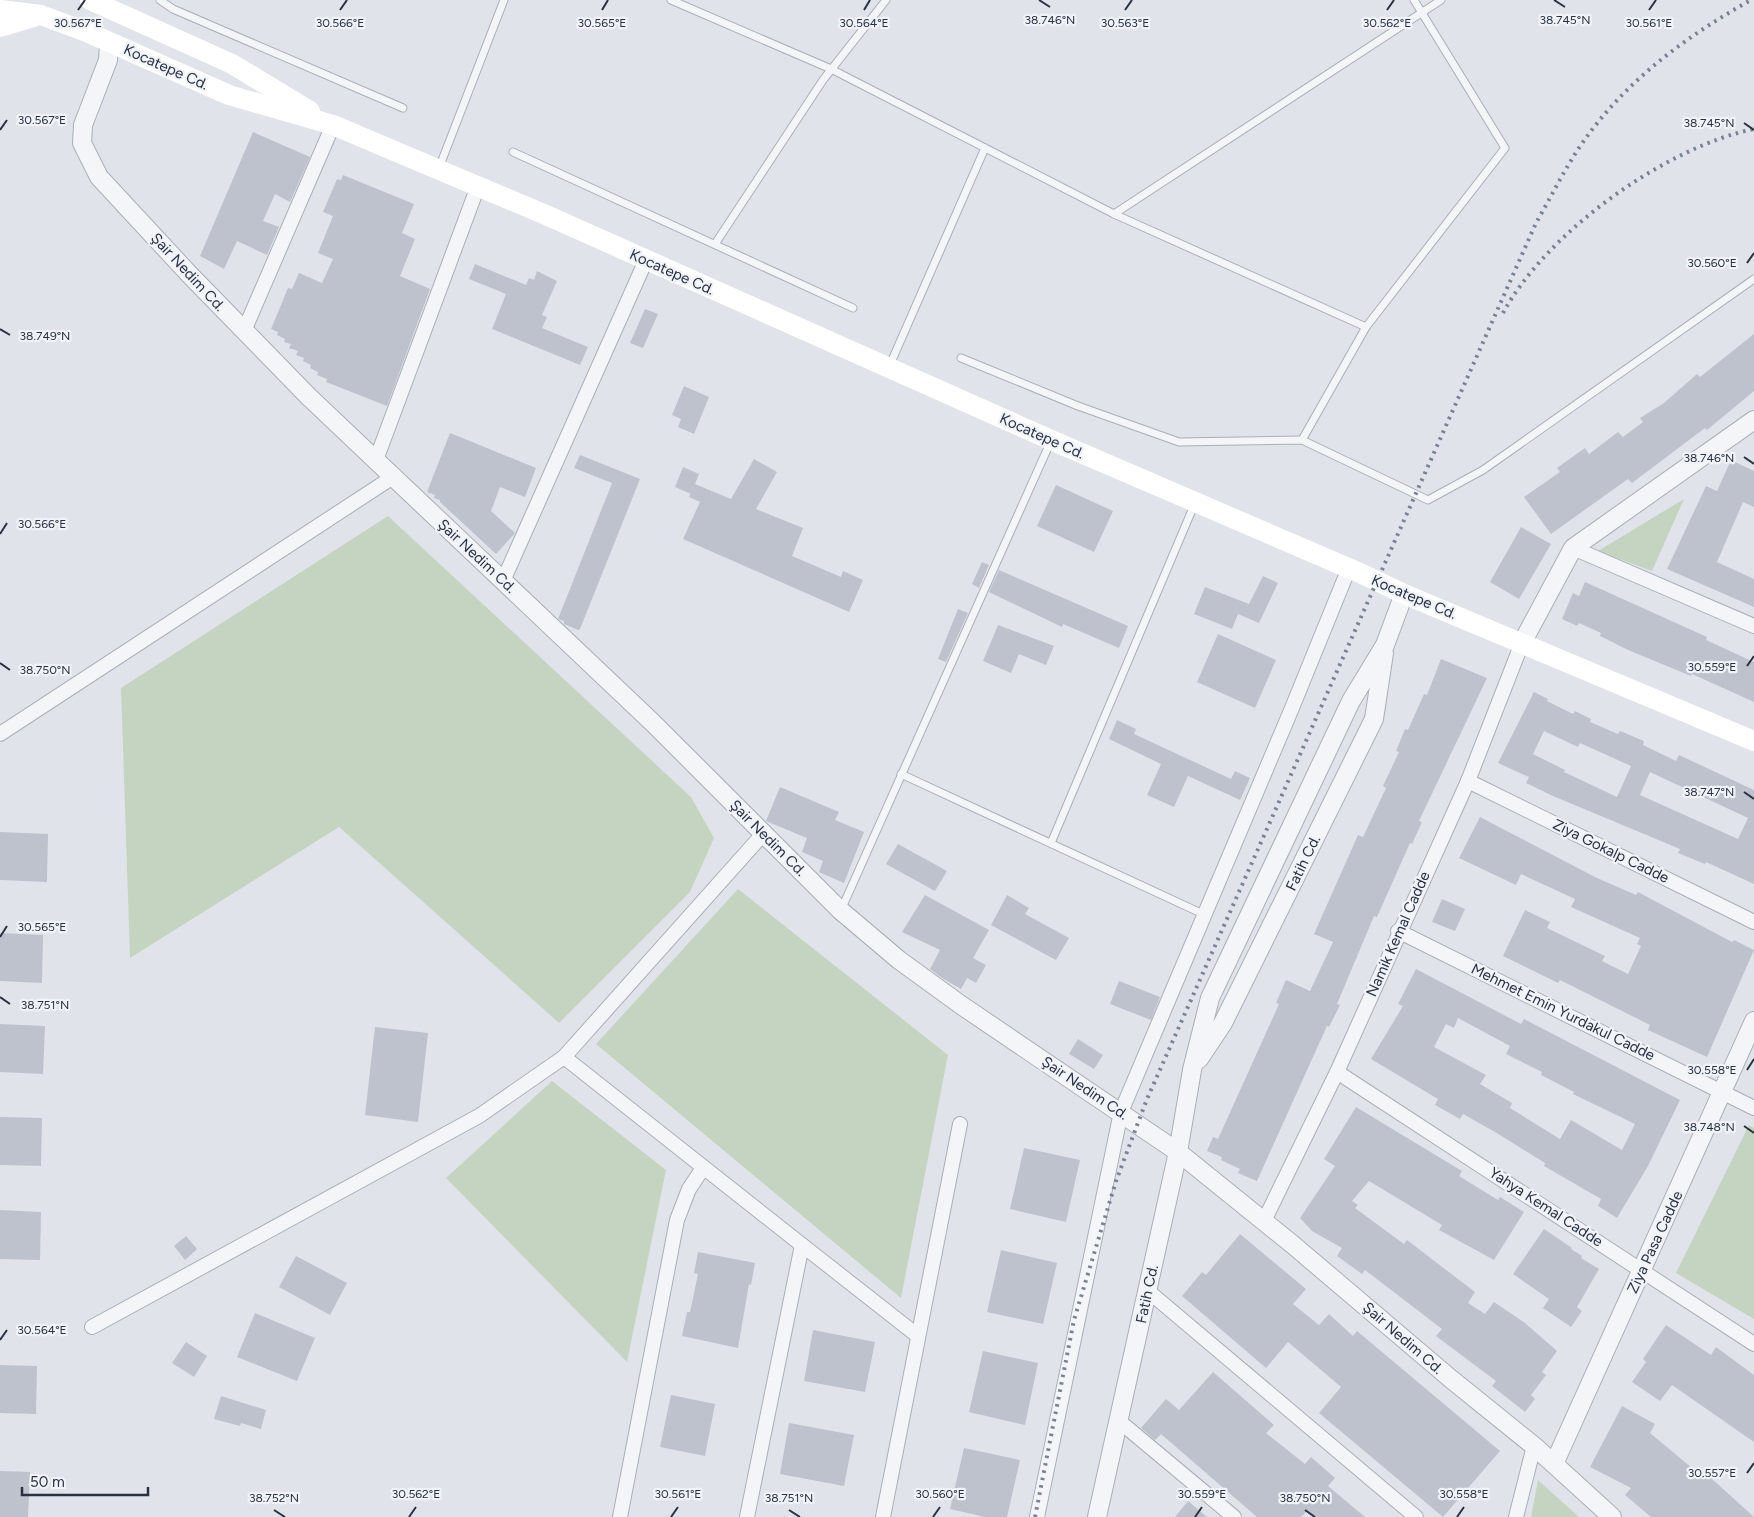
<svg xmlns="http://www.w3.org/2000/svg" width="1754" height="1517" viewBox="0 0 1754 1517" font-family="Figtree,sans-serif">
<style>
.green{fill:#c5d4c1}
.building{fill:#bdc2cd;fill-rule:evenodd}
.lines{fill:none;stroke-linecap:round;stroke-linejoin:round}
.service-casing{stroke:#a9aeb8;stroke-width:9}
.minor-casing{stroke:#a9aeb8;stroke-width:16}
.tertiary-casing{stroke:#a9aeb8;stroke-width:20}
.service{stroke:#f3f5f8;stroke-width:7}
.minor{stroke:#f3f5f8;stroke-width:14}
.tertiary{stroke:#f3f5f8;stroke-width:18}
.secondary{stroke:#fff;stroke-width:20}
.rail{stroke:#798294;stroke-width:4;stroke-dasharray:2.5 5;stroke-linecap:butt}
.ticks{fill:none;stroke:#283142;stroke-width:2}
.labels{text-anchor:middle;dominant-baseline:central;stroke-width:4.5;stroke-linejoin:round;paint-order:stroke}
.street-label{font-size:15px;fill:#283142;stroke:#f0f3f7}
.ticks-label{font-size:12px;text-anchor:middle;fill:#283142;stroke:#f0f3f7;stroke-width:4.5;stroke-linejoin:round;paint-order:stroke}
</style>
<rect width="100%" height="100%" fill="#e0e4ea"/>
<g class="green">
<path d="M1684,499L1652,571L1598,551Z"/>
<path d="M388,516L691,797L714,838L690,892L559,1023L339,827L130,958L121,688Z"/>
<path d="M738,889L948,1055L901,1298L596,1044Z"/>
<path d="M552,1081L666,1170L627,1362L446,1178Z"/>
<path d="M1749,1125L1754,1128V1319L1676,1273Z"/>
<path d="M1538,1480L1579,1517H1531Z"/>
</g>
<g class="building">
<path d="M253,132L310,157L290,202L275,194L263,221L279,227L267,255L237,241L224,269L200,256Z"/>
<path d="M343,175L414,204L402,233L415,239L400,276L430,289L387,406L326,382L327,379L317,375L318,372L310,368L311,365L303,361L304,358L296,355L298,351L289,348L291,344L284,342L285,339L277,335L278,332L271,329L288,288L292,289L299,273L322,283L333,259L318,253L333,216L323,212L337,179L341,180Z"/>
<path d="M475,264L526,285L529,278L534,280L537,271L557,281L542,315L547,317L542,328L588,347L580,365L492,329L506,294L469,279Z"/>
<path d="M645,309L658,314L643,348L630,343Z"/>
<path d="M1754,334V391L1707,430L1705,428L1632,483L1628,479L1551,534L1524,497L1560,472L1557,468L1585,448L1589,454L1618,432L1623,437L1643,422L1640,418L1664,403L1697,374L1700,377Z"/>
<path d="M684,386L709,397L694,434L678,427L681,419L672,415Z"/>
<path d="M450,433L536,468L525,497L500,487L491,511L515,533L496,554L440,502V500L434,498L435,495L427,492Z"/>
<path d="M580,455L640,479L580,629L578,630L564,624V621L558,619L612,483L574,468Z"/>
<path d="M754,459L777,472L756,509L803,528L792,556L841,577L843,571L863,580L849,612L683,539L700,502L689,497L695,484L731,499Z"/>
<path d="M1731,460L1754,471V507L1743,502L1717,562L1754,579V607L1667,569L1706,486L1717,491Z"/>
<path d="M683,467L699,474L691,494L675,487Z"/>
<path d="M1056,485L1113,511L1094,552L1037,526Z"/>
<path d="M1521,527L1551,544L1519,599L1490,582Z"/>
<path d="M982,562L989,565L979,588L972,584Z"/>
<path d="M999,570L1128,626L1119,648L1063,624L1062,627L989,592Z"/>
<path d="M1263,576L1278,583L1259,623L1238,614L1232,629L1194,614L1205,587L1249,604Z"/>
<path d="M1585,582L1707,637L1706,640L1754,662V702L1692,674L1691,676L1628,650L1600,636L1601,633L1579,623L1577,626L1562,619L1573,593L1579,596Z"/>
<path d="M958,609L968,613L946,662L938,659Z"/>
<path d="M998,625L1054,646L1046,665L1019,654L1011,673L983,661Z"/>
<path d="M1218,634L1276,660L1255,708L1197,682Z"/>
<path d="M1441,659L1487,678L1419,821L1422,822L1412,844L1410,843L1377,917L1374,916L1337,1004L1340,1005L1329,1027L1327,1026L1257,1181L1238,1173L1240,1169L1221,1160L1222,1157L1207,1151L1213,1137L1218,1139L1279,1004L1276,1003L1286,980L1310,991L1333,942L1314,934L1358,835L1363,837L1386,788L1383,786L1399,752L1396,751L1405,729L1408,730L1424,694L1427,695Z"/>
<path d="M1534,692L1548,699L1547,701L1573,714L1575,711L1591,719L1590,722L1618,734L1620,731L1644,741L1643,745L1676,761L1679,755L1754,790V884L1706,862L1705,864L1678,853L1680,849L1553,796L1526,783L1529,777L1498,763ZM1544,731L1578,747L1580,743L1631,766L1617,797L1564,772L1565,770L1533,754ZM1650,772L1748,818L1738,839L1640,795Z"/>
<path d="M1117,720L1136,729L1134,734L1231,779L1235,771L1250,778L1240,800L1188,776L1174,807L1147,795L1161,764L1109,739Z"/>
<path d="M780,787L839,812L835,820L864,832L844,883L819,872L823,861L802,852L807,838L766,821Z"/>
<path d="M1480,817L1597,878L1636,895L1638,892L1732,942L1734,940L1754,950L1707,1057L1648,1030L1650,1025L1560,980L1558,983L1503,956L1525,910L1550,922L1547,928L1605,956L1602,961L1628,974L1641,946L1637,944L1640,938L1571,907L1575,899L1521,874L1516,885L1459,858Z"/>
<path d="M0,832L48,834L47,882L0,880Z"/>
<path d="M898,844L947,871L935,891L886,864Z"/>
<path d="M925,895L989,930L973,958L986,965L976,983L967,978L961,989L942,978L930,969L940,950L902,932Z"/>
<path d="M1007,895L1029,908L1025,914L1069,938L1056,960L991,925Z"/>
<path d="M1442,899L1465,909L1455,931L1432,922Z"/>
<path d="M0,933L43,935L42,983L0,981Z"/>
<path d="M1416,969L1521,1024L1524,1019L1680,1100L1648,1166L1617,1218L1598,1206L1601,1199L1544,1166L1545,1163L1495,1132L1463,1114L1460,1119L1435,1105L1438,1099L1371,1059L1403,1006L1398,1004ZM1458,1018L1510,1046L1506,1054L1542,1072L1541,1075L1574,1092L1573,1094L1635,1124L1622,1150L1571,1120L1560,1139L1510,1108L1512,1103L1480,1084L1486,1075L1434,1047L1446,1024L1454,1028Z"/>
<path d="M1119,981L1160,997L1151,1020L1110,1004Z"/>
<path d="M0,1024L45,1026L43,1074L0,1072Z"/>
<path d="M375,1027L428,1033L418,1122L365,1115Z"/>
<path d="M1078,1039L1103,1055L1094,1069L1069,1054Z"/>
<path d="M1356,1107L1462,1171L1459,1176L1498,1200L1500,1197L1524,1212L1494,1260L1439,1230L1442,1225L1369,1181L1352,1201L1358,1205L1355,1208L1404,1244L1407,1240L1475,1292L1468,1303L1485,1314L1494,1302L1525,1323L1557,1351L1542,1372L1546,1375L1531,1395L1535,1399L1525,1412L1492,1386L1496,1381L1436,1336L1442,1329L1365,1270L1362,1274L1337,1256L1342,1248L1312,1231L1300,1218L1335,1166L1324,1159Z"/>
<path d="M0,1117L42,1118L41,1166L0,1165Z"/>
<path d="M1024,1148L1080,1160L1066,1222L1010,1209Z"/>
<path d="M0,1210L41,1212L40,1260L0,1259Z"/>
<path d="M1544,1229L1572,1248L1571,1249L1582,1256L1581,1258L1599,1269L1577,1307L1582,1311L1571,1327L1543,1308L1549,1299L1513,1274Z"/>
<path d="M1240,1234L1306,1289L1293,1304L1319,1325L1329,1314L1353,1336L1357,1331L1500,1451L1443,1517L1319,1413L1341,1387L1288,1342L1266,1368L1182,1296L1202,1272L1206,1275Z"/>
<path d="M186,1236L197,1249L185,1260L174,1246Z"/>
<path d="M1001,1250L1057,1263L1043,1324L987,1312Z"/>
<path d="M698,1252L755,1263L751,1285L749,1284L738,1348L682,1336L687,1312H690L698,1274L694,1273Z"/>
<path d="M296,1256L347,1283L330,1315L279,1287Z"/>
<path d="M255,1313L315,1338L297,1381L237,1357Z"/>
<path d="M1666,1325L1711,1355L1716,1347L1754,1375V1442L1672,1385L1660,1401L1632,1382L1646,1362L1643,1359Z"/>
<path d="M813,1330L875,1342L865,1392L804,1381Z"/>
<path d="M186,1342L207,1356L194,1377L172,1363Z"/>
<path d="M983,1351L1038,1363L1025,1425L969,1412Z"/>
<path d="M0,1365L37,1366L36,1414L0,1413Z"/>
<path d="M1213,1372L1274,1425L1266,1433L1305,1464L1311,1457L1335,1478L1328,1486L1365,1517H1314L1307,1511L1301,1517H1257L1161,1434L1155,1440L1141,1428L1166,1399L1179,1410Z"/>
<path d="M671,1395L715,1404L705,1456L660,1447Z"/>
<path d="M221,1396L266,1410L261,1429L241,1423L240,1426L214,1419Z"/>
<path d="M1622,1406L1655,1424L1650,1433L1698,1473L1701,1469L1754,1517H1651L1625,1495L1631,1488L1590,1467Z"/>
<path d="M789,1423L854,1435L844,1486L780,1474Z"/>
<path d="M964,1448L1020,1460L1007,1517H985L950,1509Z"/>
<path d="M0,1471L30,1472L28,1517H0Z"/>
<path d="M1188,1501L1207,1517H1175Z"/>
</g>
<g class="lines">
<g class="service-casing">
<g id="service">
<path d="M160,0L173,9L403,108"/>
<path d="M671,0L831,69L1114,214L1366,327"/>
<path d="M513,152L853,308"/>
<path d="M439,168L504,0"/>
<path d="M1114,214L1441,0"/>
<path d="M715,244L823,80L886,0"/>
<path d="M961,358L1078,406L1179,442L1302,440L1428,500L1483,470L1754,279"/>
<path d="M889,367L985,148"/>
<path d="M1302,440L1366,327L1505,148L1414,0"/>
<path d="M901,774L1203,914"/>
<path d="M1051,843L1195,503"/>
<path d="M841,910L1050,443"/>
</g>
</g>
<g class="minor-casing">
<g id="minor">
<path d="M244,331L333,125"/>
<path d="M376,460L478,186"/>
<path d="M1573,548L1754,626"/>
<path d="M503,581L646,260"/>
<path d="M0,734L393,477"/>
<path d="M1468,781L1754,922"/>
<path d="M1398,931L1754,1108"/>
<path d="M564,1057L763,834"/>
<path d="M1337,1072L1754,1344"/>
<path d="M1264,1221L1337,1072L1468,781L1522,643"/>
<path d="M1148,1291L1416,1517"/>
<path d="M92,1327L479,1116L564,1057L802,1245"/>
<path d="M1119,1421L1234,1517"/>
<path d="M620,1517L677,1220L689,1189L703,1168"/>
<path d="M747,1517L802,1245L918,1336"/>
<path d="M883,1517L960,1124"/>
<path d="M1037,1517L1121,1112L1292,708L1349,568"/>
<path d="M1516,1517L1534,1446"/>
</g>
</g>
<g class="tertiary-casing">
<g id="tertiary">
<path d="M109,42L108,60L83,125L82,143L99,177L189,274L308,396L653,723L840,910L899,960L961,1005L1178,1152L1292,1244L1451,1379L1534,1446L1612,1517"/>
<path d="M1522,643L1573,548L1754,420"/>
<path d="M1199,1059L1223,1023L1374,719L1384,653"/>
<path d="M1554,1464L1754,1021"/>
<path d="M1097,1517L1178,1152L1192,1070L1210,998L1351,701L1385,645L1404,594"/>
</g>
</g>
<use href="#service" class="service"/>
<use href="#minor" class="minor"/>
<use href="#tertiary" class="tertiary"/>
<g class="secondary">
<path d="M90,0L232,64L310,111"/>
<path d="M0,10L41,15L89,33L229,95L333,125L546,215L1051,440L1360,573L1404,594L1754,741"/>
<path d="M0,27L34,17"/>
</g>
<g class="rail">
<path d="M1503,313C1546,233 1665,147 1754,129"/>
<path d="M1035,1517L1074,1320L1116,1181L1147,1099L1536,223C1550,199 1562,174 1577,151C1620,85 1683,38 1751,0"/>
</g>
</g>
<path class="ticks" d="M1039,0L1050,7M1554,0L1565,7M78,10L85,0M340,10L347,0M602,10L608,0M864,10L870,0M1125,10L1132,0M1387,10L1394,0M1649,10L1656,0M1744,123L1754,130M0,130L7,120M1747,263L1754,253M0,329L10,335M1744,457L1754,464M0,534L7,523M0,663L10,670M1747,666L1754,656M1744,792L1754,799M0,937L7,926M0,997L10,1004M1747,1070L1754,1059M1744,1126L1754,1133M0,1340L7,1330M1747,1473L1754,1463M274,1510L285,1517M789,1510L800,1517M1305,1510L1315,1517M409,1517L416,1507M671,1517L678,1507M933,1517L940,1507M1195,1517L1202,1507M1457,1517L1464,1507"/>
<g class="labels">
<g class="street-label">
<text transform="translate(166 67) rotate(24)">Kocatepe Cd.</text>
<text transform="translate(188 272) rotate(47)">Şair Nedim Cd.</text>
<text transform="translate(672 272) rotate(24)">Kocatepe Cd.</text>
<text transform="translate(1042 436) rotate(24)">Kocatepe Cd.</text>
<text transform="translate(477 556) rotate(43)">Şair Nedim Cd.</text>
<text transform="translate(1414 597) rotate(23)">Kocatepe Cd.</text>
<text transform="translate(768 838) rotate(45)">Şair Nedim Cd.</text>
<text transform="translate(1611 851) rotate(26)">Ziya Gokalp Cadde</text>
<text transform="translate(1303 863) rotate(-64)">Fatih Cd.</text>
<text transform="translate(1398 934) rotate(-66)">Namik Kemal Cadde</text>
<text transform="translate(1563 1012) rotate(26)">Mehmet Emin Yurdakul Cadde</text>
<text transform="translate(1085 1088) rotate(34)">Şair Nedim Cd.</text>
<text transform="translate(1546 1207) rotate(33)">Yahya Kemal Cadde</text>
<text transform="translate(1655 1242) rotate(-65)">Ziya Pasa Cadde</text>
<text transform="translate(1147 1294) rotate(-78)">Fatih Cd.</text>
<text transform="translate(1403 1338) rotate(41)">Şair Nedim Cd.</text>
</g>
</g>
<g class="ticks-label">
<text x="1565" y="24">38.745°N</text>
<text x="1050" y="24">38.746°N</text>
<text x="78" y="27">30.567°E</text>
<text x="340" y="27">30.566°E</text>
<text x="602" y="27">30.565°E</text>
<text x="864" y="27">30.564°E</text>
<text x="1125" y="27">30.563°E</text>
<text x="1387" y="27">30.562°E</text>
<text x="1649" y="27">30.561°E</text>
<text x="42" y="124">30.567°E</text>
<text x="1709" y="127">38.745°N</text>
<text x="1712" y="267">30.560°E</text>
<text x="45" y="340">38.749°N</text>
<text x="1709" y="462">38.746°N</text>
<text x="42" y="528">30.566°E</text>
<text x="1712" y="671">30.559°E</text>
<text x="45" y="674">38.750°N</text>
<text x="1709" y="796">38.747°N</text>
<text x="42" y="931">30.565°E</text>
<text x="45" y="1009">38.751°N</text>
<text x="1712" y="1074">30.558°E</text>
<text x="1709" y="1131">38.748°N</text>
<text x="42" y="1334">30.564°E</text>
<text x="1712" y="1477">30.557°E</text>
<text x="416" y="1498">30.562°E</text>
<text x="678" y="1498">30.561°E</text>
<text x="940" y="1498">30.560°E</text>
<text x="1202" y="1498">30.559°E</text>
<text x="1464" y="1498">30.558°E</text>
<text x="274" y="1502">38.752°N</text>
<text x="789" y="1502">38.751°N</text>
<text x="1305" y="1502">38.750°N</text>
</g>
<path d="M22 1487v8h126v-8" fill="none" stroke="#283142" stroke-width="2.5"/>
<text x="30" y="1487" font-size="15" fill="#283142" stroke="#f0f3f7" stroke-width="4" paint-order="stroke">50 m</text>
</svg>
